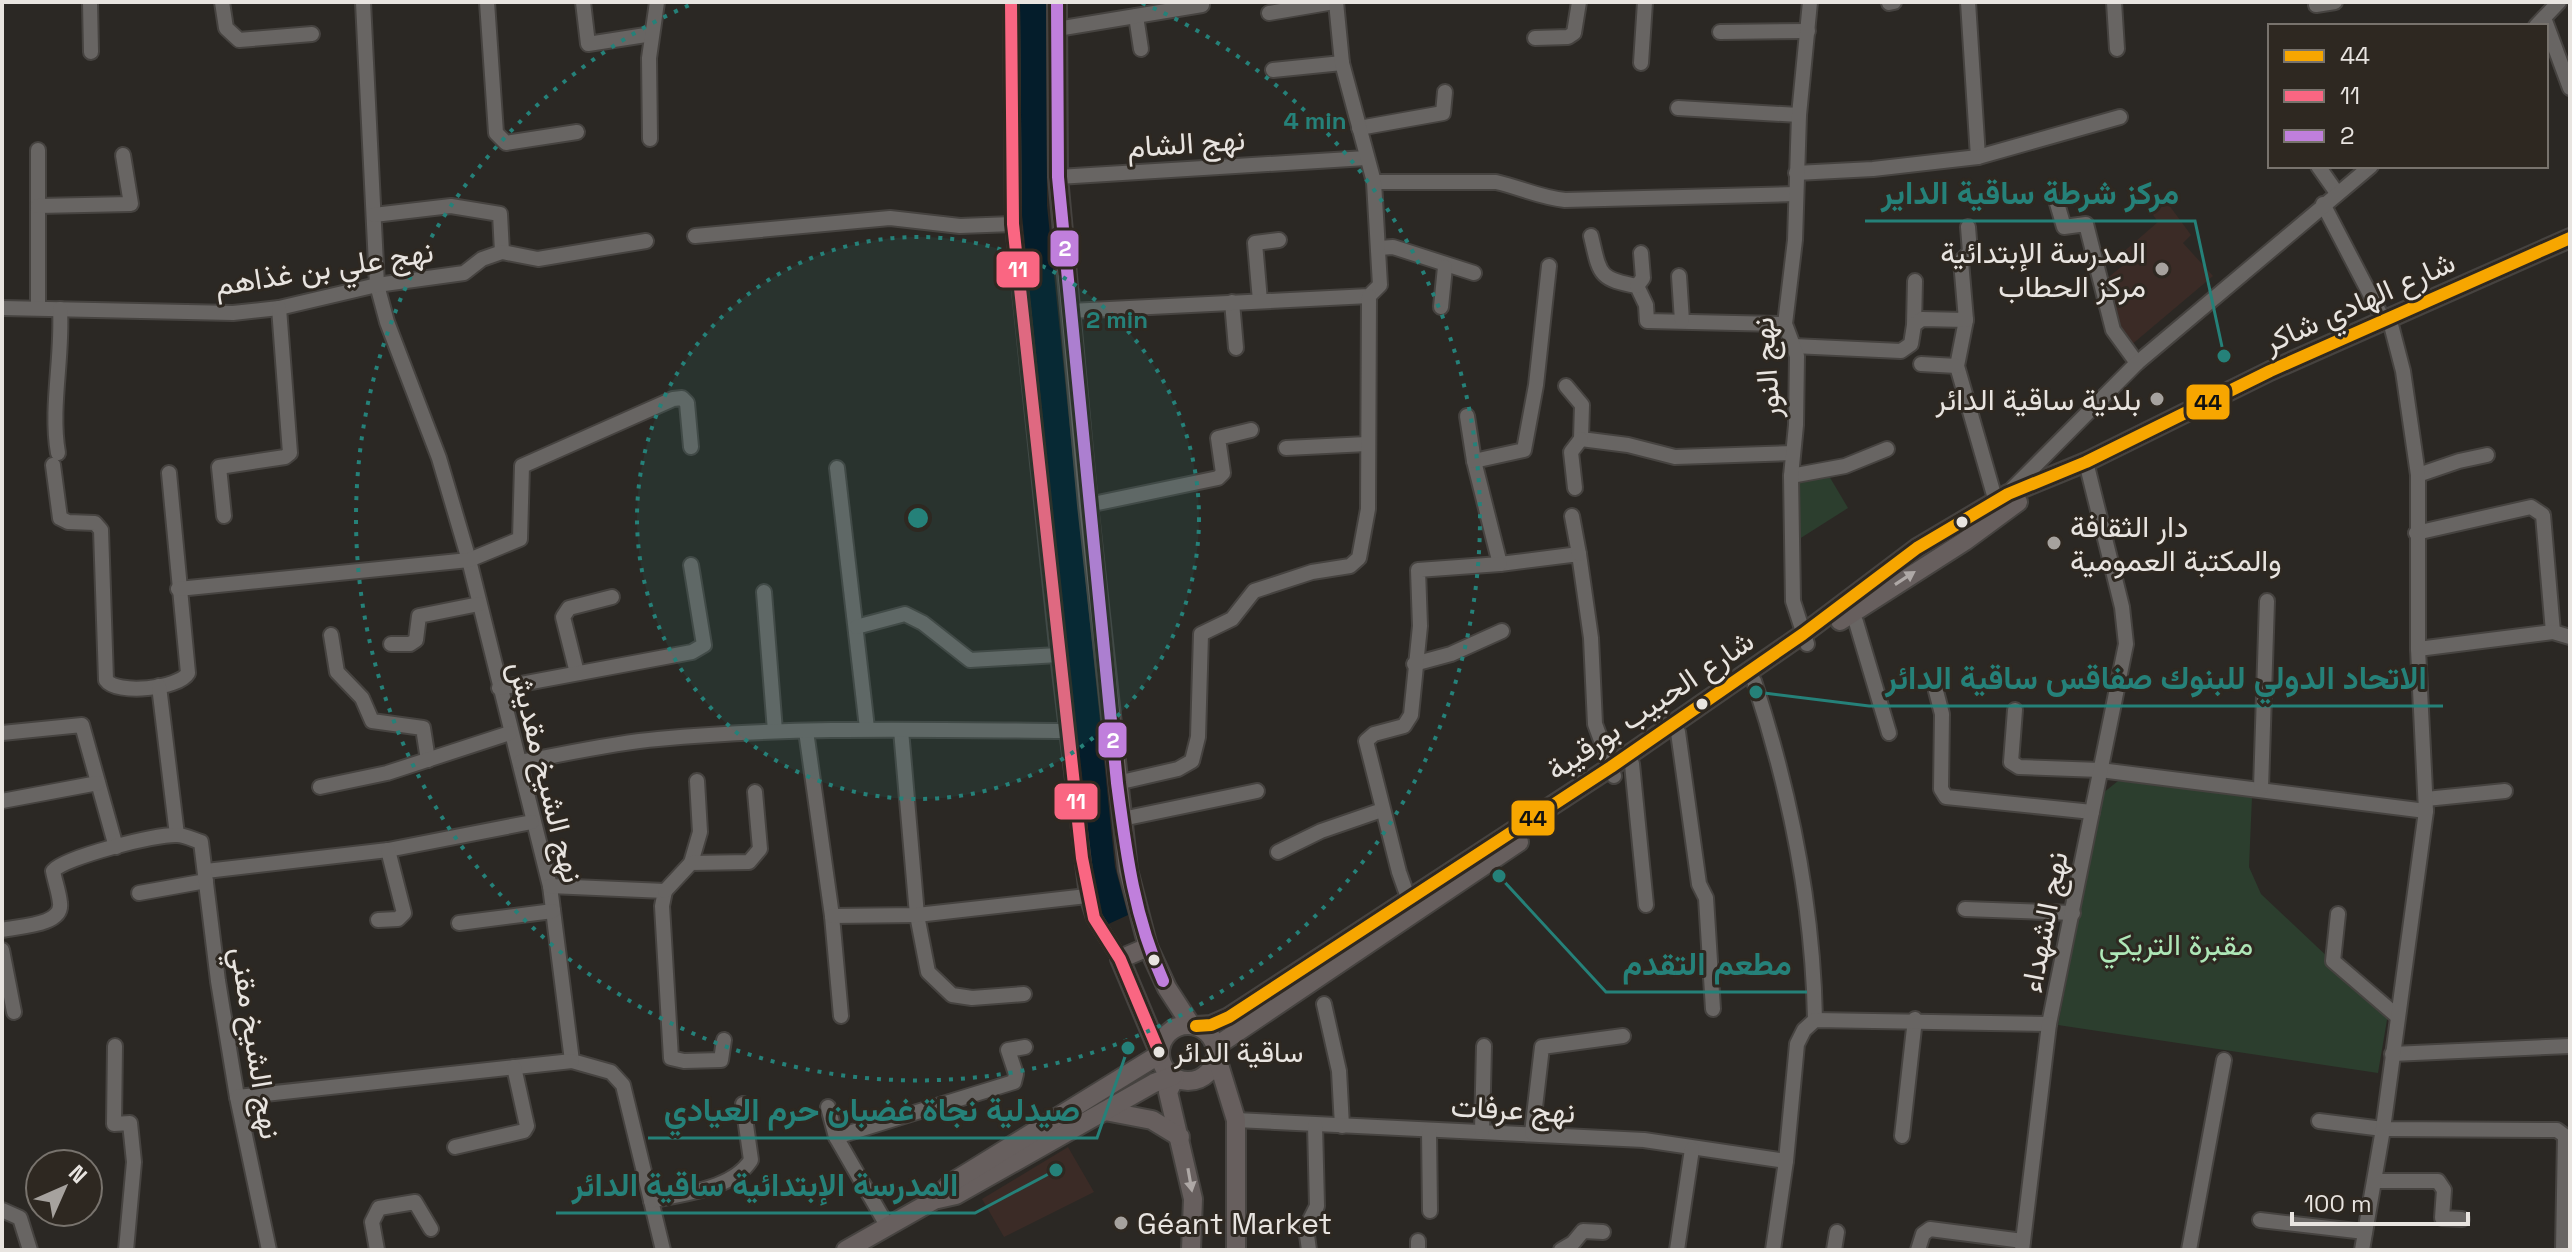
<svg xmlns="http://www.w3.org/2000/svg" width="2572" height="1252" viewBox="0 0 2572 1252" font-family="'Space Grotesk',Vazirmatn,sans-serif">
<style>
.education{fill:#3b2b26}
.green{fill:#2c3e2e}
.water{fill:#041d2b}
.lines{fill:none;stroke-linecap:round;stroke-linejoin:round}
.minor-casing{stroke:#464340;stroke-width:18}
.major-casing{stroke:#464340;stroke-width:22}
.minor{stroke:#686563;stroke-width:14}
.major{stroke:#675f5e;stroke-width:18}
.bus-1-casing{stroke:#2e2821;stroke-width:18}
.bus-2-casing{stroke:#2e2821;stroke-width:18}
.bus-3-casing{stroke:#2e2821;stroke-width:18}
.bus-1{stroke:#f7a600;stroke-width:12}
.bus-2{stroke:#fa6682;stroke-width:12}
.bus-3{stroke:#c07fdc;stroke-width:12}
.oneway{fill:#aea8a6}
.ring{fill:none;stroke:#258179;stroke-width:4;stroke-dasharray:4 8}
.poi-dot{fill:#a6a29e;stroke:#2e2821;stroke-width:3}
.bus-dot{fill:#e8e4e0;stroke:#2e2821;stroke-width:3}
.labels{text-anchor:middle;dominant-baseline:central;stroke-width:6;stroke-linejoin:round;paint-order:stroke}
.bus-label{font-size:28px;fill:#e8e4e0;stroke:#2e2821;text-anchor:start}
.street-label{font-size:30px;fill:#e8e4e0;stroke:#2e2821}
.poi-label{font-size:30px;fill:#e8e4e0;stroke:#2e2821;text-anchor:end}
.park-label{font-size:30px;fill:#aee7b7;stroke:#2e2821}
.centre{fill:#258179;stroke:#2e2821;stroke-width:4}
.ring-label{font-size:24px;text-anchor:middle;font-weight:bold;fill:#258179;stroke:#2e2821;stroke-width:6;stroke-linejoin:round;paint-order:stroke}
.leader{fill:none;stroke:#258179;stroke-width:3}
.callout-dot{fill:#258179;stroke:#2e2821;stroke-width:3}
.callout-label{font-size:32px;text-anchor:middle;font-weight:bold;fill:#258179;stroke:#2e2821;stroke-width:6;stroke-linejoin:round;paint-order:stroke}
.line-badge{stroke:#2e2821;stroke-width:3}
.badge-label{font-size:22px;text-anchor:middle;font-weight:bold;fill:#fff}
.pale-badge-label{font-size:22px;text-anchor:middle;font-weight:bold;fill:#111}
</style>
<rect width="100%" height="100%" fill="#2b2824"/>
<g class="education">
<path d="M2166,201L2191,235L2183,243L2213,276L2130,346L2121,336L2104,281L2127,262L2121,254L2158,222L2151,212Z"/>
<path d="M1068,1147L1094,1192L1004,1237L982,1199Z"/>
</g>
<g class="green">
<path d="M1829,476L1848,508L1796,541L1797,481Z"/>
<path d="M2118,781L2252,797L2249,867L2261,894L2388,1014L2378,1073L2058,1025L2103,793Z"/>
</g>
<path class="water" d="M1020,2H1046L1047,206L1115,867L1128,915L1104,926L1089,873L1021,205Z"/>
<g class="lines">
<g class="minor-casing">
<g id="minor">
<path d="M90,2L91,52"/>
<path d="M222,2L226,28L239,40L312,34"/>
<path d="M363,2L377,285L387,322L439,458L469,560L550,886L572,1061L611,1072L623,1085L663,1250"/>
<path d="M487,2L496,133L506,143L577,132"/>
<path d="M583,2L588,44L652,34"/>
<path d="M1011,2L1013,224L1058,655L1087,896L1094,918L1120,959"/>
<path d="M1968,2L1978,157"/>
<path d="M2114,2L2117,49"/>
<path d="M1889,3L1894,2"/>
<path d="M2316,5L2335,2"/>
<path d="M1269,13L1334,2"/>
<path d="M1136,16L1141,49"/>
<path d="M2544,18L2570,88"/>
<path d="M2536,26L2559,2"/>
<path d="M1057,29L1202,5"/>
<path d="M1720,32L1808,31"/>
<path d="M1535,38L1568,37L1574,33L1579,2"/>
<path d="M1641,63L1645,2"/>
<path d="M1273,70L1342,63"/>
<path d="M1678,108L1799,115"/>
<path d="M1359,128L1443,113L1445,92"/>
<path d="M650,139L649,58L657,2"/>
<path d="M38,150V308"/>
<path d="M2318,166L2337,193"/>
<path d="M1796,173L1873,169L1978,157L2120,117"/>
<path d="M1058,177L1366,158"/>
<path d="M1374,182H1496C1522,188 1538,197 1565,200L1796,194"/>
<path d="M2056,200L2064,227L2086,224L2113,330L2137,363"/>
<path d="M2323,204L2385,323"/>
<path d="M38,206L131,204L123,155"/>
<path d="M374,215L451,206L500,214L502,252"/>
<path d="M695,236L890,218L960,226L1013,224"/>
<path d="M1591,236C1600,274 1598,279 1637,286L1646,305L1647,321L1785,324"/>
<path d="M1379,248L1393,247L1474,273"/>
<path d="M1549,266L1536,385L1524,450L1474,461L1500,564L1579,554L1591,638L1595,724L1614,776"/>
<path d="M1679,276L1682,321"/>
<path d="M1637,286L1643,278L1641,253"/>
<path d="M1260,301L1255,243L1279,240"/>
<path d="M1232,302L1236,348"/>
<path d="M1441,307L1445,267"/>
<path d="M2,308L233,313L279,308L377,285L464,273L482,259L502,252L538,259L646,241"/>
<path d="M1070,311L1369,296L1380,285L1374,182L1342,63L1336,2"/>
<path d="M1966,320L1957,366L1996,502"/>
<path d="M1914,325L1915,281"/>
<path d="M1793,346L1901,351L1911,344L1914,325L1922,319L1966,320L1961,261L1970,252L1968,227"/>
<path d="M1921,364L1957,366"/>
<path d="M1566,386L1582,405L1581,439L1628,445L1675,457L1793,453"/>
<path d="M1467,416L1474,461"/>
<path d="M1286,448L1367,444"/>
<path d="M58,453C50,407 63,357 60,309"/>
<path d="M53,465L60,518L68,522L95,523L101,530L106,680C116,695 179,689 188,673L169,473"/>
<path d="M837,468L867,728"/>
<path d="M2418,475L2459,461L2487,455"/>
<path d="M1791,476L1845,466L1887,449"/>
<path d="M1575,488L1571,452L1581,439"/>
<path d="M2012,489L2137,363L2371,166"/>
<path d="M1088,505L1218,478L1223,473L1218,438L1251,430"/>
<path d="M224,516L219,467L285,457L290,453L279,308"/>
<path d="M1572,516L1579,554"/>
<path d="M2416,533L2531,507L2543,515L2553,632"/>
<path d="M178,589L469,560L520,539L522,466L673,399L682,398L687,403L691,447"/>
<path d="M764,592L775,731"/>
<path d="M1850,614L1856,622L1889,733"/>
<path d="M856,627L905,614L923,623L970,660L1058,655"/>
<path d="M331,635L337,672L362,698L372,721L423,728L428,760"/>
<path d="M391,644H410L416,640L419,616L479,604"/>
<path d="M1807,644L1793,601L1791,476L1796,425L1797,356L1785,324L1795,240L1799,115L1810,2"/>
<path d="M2418,649L2553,632L2570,637"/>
<path d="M1414,664L1451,654L1502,631"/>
<path d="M577,673L563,617L569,608L612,597"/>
<path d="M1754,681C1790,791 1813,903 1815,1020"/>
<path d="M159,686L177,835"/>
<path d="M499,688L692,652L704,645L691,565"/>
<path d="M1936,691L1942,714L1941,789L1946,797L2092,812"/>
<path d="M2015,710L2011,762L2019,767L2100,770L2426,811"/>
<path d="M901,730L917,915L928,972L952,995L972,998L1024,994"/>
<path d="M806,731L832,916L841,1016"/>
<path d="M1678,732L1699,884L1706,898L1713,1009"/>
<path d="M2,733L82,725L116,847"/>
<path d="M520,762C565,754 612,743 658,739C794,726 930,730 1066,731"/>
<path d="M1632,764L1646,905"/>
<path d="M1117,783L1178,769L1192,761L1198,737L1201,634L1232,619L1254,591L1312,572L1350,566L1359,558L1368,509L1369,296"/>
<path d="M320,787L387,773L510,733"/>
<path d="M2261,788L2267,601"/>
<path d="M2426,799L2505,791"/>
<path d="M2,801L98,783"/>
<path d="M1122,819L1257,791"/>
<path d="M1278,852L1321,831L1382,810"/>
<path d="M691,863L700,832L697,781"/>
<path d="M206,871L388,850L532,822"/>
<path d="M550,886L665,891L662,906L671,1058L684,1061L721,1060L724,1040"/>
<path d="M665,891L691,863L749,862L760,849L755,792"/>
<path d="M139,893L206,881"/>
<path d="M1411,906L1399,872L1366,741L1374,734L1404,726L1411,715L1420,626L1418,570L1500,564"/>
<path d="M1965,909L2073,913"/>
<path d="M2338,914L2333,961L2397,1016"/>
<path d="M832,916L917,915L1087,896"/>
<path d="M378,920L398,919L404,913L388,850"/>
<path d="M459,923L553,911"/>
<path d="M2,930C18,926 63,926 60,903C59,892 55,882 53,871C65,857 156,834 177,835C185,835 194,840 201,842L218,981L237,1097L269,1250"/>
<path d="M2,950L14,1012"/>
<path d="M1324,1004L1339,1071L1342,1126"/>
<path d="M115,1046L114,1124L130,1123L134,1162L126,1250"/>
<path d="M2392,1054L2570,1046"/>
<path d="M237,1097L572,1061"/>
<path d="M828,1107L836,1137L888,1227"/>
<path d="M1236,1120L1644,1140L1786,1161"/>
<path d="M2319,1121L2383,1129L2557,1130L2565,1136L2563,1250"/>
<path d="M1429,1131L1430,1211"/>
<path d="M1482,1131L1484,1046"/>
<path d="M1532,1133L1542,1047L1623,1036"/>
<path d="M1902,1136L1915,1019"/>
<path d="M836,1137L1014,1082L1016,1074L1008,1050L1025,1047"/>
<path d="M455,1147L524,1131L527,1126L514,1067"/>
<path d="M2375,1181H2438L2444,1190L2442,1218L2462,1219"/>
<path d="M651,1201C683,1193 732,1190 751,1160L743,1104"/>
<path d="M2,1210L20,1218L30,1250"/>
<path d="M2260,1220L2365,1232"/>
<path d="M1418,1241V1250"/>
<path d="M377,1250L372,1222L379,1208L415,1202L431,1229"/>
<path d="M1309,1250L1306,1228L1317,1206L1315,1125"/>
<path d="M1561,1250L1573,1243L1583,1231L1603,1232"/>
<path d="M1677,1250L1692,1149"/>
<path d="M1773,1250L1786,1161L1797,1044L1804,1030L1815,1020L2049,1024L2126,644L2122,607L2086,462"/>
<path d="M1834,1250L1837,1232"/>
<path d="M1918,1250L1923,1234L1930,1229L2023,1241"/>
<path d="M2022,1250L2049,1024"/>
<path d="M2189,1250L2224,1060"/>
<path d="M2362,1250L2383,1129L2426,811L2418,649V475L2403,371L2390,321"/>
</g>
</g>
<g class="major-casing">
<g id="major">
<path d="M1057,2L1058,177L1088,505L1128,870L1148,947L1167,988L1191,1025"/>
<path d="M1840,621L1965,541L2018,502"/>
<path d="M1148,947L1120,959L1159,1052"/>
<circle cx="1188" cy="1053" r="28"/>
<path d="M1196,1026L1211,1025L1229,1017L1611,767L1803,634L1917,548L2008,494L2086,462L2270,371L2570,238"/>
<path d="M1215,1047L1519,842"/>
<path d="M1216,1055L1236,1120V1250"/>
<path d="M1175,1078L1168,1092L1193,1199L1191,1250"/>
<path d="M1105,1111L1152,1120L1180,1137"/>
<path d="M938,1199L956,1195L1154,1083L1173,1076"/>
<path d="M846,1250L936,1199L951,1183L1160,1054"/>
</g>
</g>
<use href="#minor" class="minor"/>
<use href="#major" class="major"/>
<g class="bus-1-casing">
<path id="bus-1" d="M1196,1026L1211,1025L1229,1017L1611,767L1803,634L1917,548L2008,494L2086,462L2270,371L2570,238"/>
</g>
<g class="bus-2-casing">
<path id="bus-2" d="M1011,2L1013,224L1082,858L1094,918L1120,959L1159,1052"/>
</g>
<g class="bus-3-casing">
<path id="bus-3" d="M1057,2L1058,177L1117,783C1126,852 1134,917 1163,981"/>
</g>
<use href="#bus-1" class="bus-1"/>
<use href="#bus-2" class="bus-2"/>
<use href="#bus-3" class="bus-3"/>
</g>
<defs><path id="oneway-solid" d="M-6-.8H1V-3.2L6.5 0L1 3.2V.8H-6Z" transform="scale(2)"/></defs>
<g class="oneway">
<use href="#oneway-solid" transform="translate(1905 578) rotate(-33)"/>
<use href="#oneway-solid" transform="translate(1190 1180) rotate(80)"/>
</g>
<circle cx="918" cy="518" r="281" fill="#258179" fill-opacity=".12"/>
<g class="ring">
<circle cx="918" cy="518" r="281"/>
<path d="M1142 3A562 562 0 1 1 694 3"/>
</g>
<g class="poi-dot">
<circle cx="2162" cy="269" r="8"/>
<circle cx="2157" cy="399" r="8"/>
<circle cx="2054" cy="543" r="8"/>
<circle cx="1121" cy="1223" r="8"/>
</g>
<g class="bus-dot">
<circle cx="1962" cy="522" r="7"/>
<circle cx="1702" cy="704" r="7"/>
<circle cx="1154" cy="960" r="7"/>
<circle cx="1159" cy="1052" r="7"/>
</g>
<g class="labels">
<g class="bus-label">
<text x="1174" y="1052">ساقية الدائر</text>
</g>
<g class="street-label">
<text transform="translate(1186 143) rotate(-4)">نهج الشام</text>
<text transform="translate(324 268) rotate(-9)">نهج علي بن غذاهم</text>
<text transform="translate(2359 302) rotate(-24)">شارع الهادي شاكر</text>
<text transform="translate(1766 368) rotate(-94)">نهج النور</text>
<text transform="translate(1650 705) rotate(-34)">شارع الحبيب بورقيبة</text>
<text transform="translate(546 772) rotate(76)">نهج الشيخ مقديش</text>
<text transform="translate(2044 922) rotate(-79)">نهج الشهداء</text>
<text transform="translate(256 1043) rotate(81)">نهج الشيخ مقني</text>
<text transform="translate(1513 1109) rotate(3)">نهج عرفات</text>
</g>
<g class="poi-label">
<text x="2146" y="252">المدرسة الإبتدائية<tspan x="2146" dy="34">مركز الحطاب</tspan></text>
<text x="2141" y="399">بلدية ساقية الدائر</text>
<text x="2070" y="526" text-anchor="start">دار الثقافة<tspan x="2070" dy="34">والمكتبة العمومية</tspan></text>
<text x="1137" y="1223" text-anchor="start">Géant Market</text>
</g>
<g class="park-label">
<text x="2176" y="944">مقبرة التريكي</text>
</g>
</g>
<circle cx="918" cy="518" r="12" class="centre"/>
<g class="ring-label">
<text x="1315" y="129">4 min</text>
<text x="1117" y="328">2 min</text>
</g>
<path class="leader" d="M2224 356L2195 221H1865M1756 692L1869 706H2443M1499 876L1606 992H1807M1128 1048L1097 1138H648M1056 1170L975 1213H556"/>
<g class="callout-dot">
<circle cx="2224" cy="356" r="8"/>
<circle cx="1756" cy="692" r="8"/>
<circle cx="1499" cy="876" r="8"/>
<circle cx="1128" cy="1048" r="8"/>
<circle cx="1056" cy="1170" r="8"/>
</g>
<g class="callout-label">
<text x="2030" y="204">مركز شرطة ساقية الداير</text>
<text x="2156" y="689">الاتحاد الدولي للبنوك صفاقس ساقية الدائر</text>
<text x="1707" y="975">مطعم التقدم</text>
<text x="872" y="1121">صيدلية نجاة غضبان حرم العيادي</text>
<text x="765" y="1196">المدرسة الإبتدائية ساقية الدائر</text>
</g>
<g class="line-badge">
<rect x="1049" y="229" width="31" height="39" rx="8" fill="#c07fdc"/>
<rect x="995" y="250" width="46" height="39" rx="8" fill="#fa6682"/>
<rect x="2185" y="383" width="46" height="38" rx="8" fill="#f7a600"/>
<rect x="1097" y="721" width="31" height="38" rx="8" fill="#c07fdc"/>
<rect x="1053" y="782" width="46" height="39" rx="8" fill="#fa6682"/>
<rect x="1510" y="799" width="46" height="38" rx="8" fill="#f7a600"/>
</g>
<g class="badge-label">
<text x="1065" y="256">2</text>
<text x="1018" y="277">11</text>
<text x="1113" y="748">2</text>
<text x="1076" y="809">11</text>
</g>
<g class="pale-badge-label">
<text x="2208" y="410">44</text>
<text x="1533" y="826">44</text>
</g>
<rect width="2572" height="1252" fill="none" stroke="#e8e4e0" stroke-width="8"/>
<rect x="2268" y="24" width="280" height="144" fill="#2e2821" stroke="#78736d" stroke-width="2"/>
<rect x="2284" y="50" width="40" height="12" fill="#f7a600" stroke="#78736d" stroke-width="2"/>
<text x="2340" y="64" font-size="24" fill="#e8e4e0">44</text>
<rect x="2284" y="90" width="40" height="12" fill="#fa6682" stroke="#78736d" stroke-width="2"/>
<text x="2340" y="104" font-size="24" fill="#e8e4e0">11</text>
<rect x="2284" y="130" width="40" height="12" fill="#c07fdc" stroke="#78736d" stroke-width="2"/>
<text x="2340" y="144" font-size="24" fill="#e8e4e0">2</text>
<g transform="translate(64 1188) rotate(45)"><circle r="38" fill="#2e2821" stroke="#78736d" stroke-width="2"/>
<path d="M0-6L14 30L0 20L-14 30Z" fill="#a6a29e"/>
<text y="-12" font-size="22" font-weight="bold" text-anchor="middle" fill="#e8e4e0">N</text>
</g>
<path d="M2292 1212v12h176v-12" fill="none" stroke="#e8e4e0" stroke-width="4"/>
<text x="2304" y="1212" font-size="24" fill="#e8e4e0" stroke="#2e2821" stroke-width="6" paint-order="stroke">100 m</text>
</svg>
